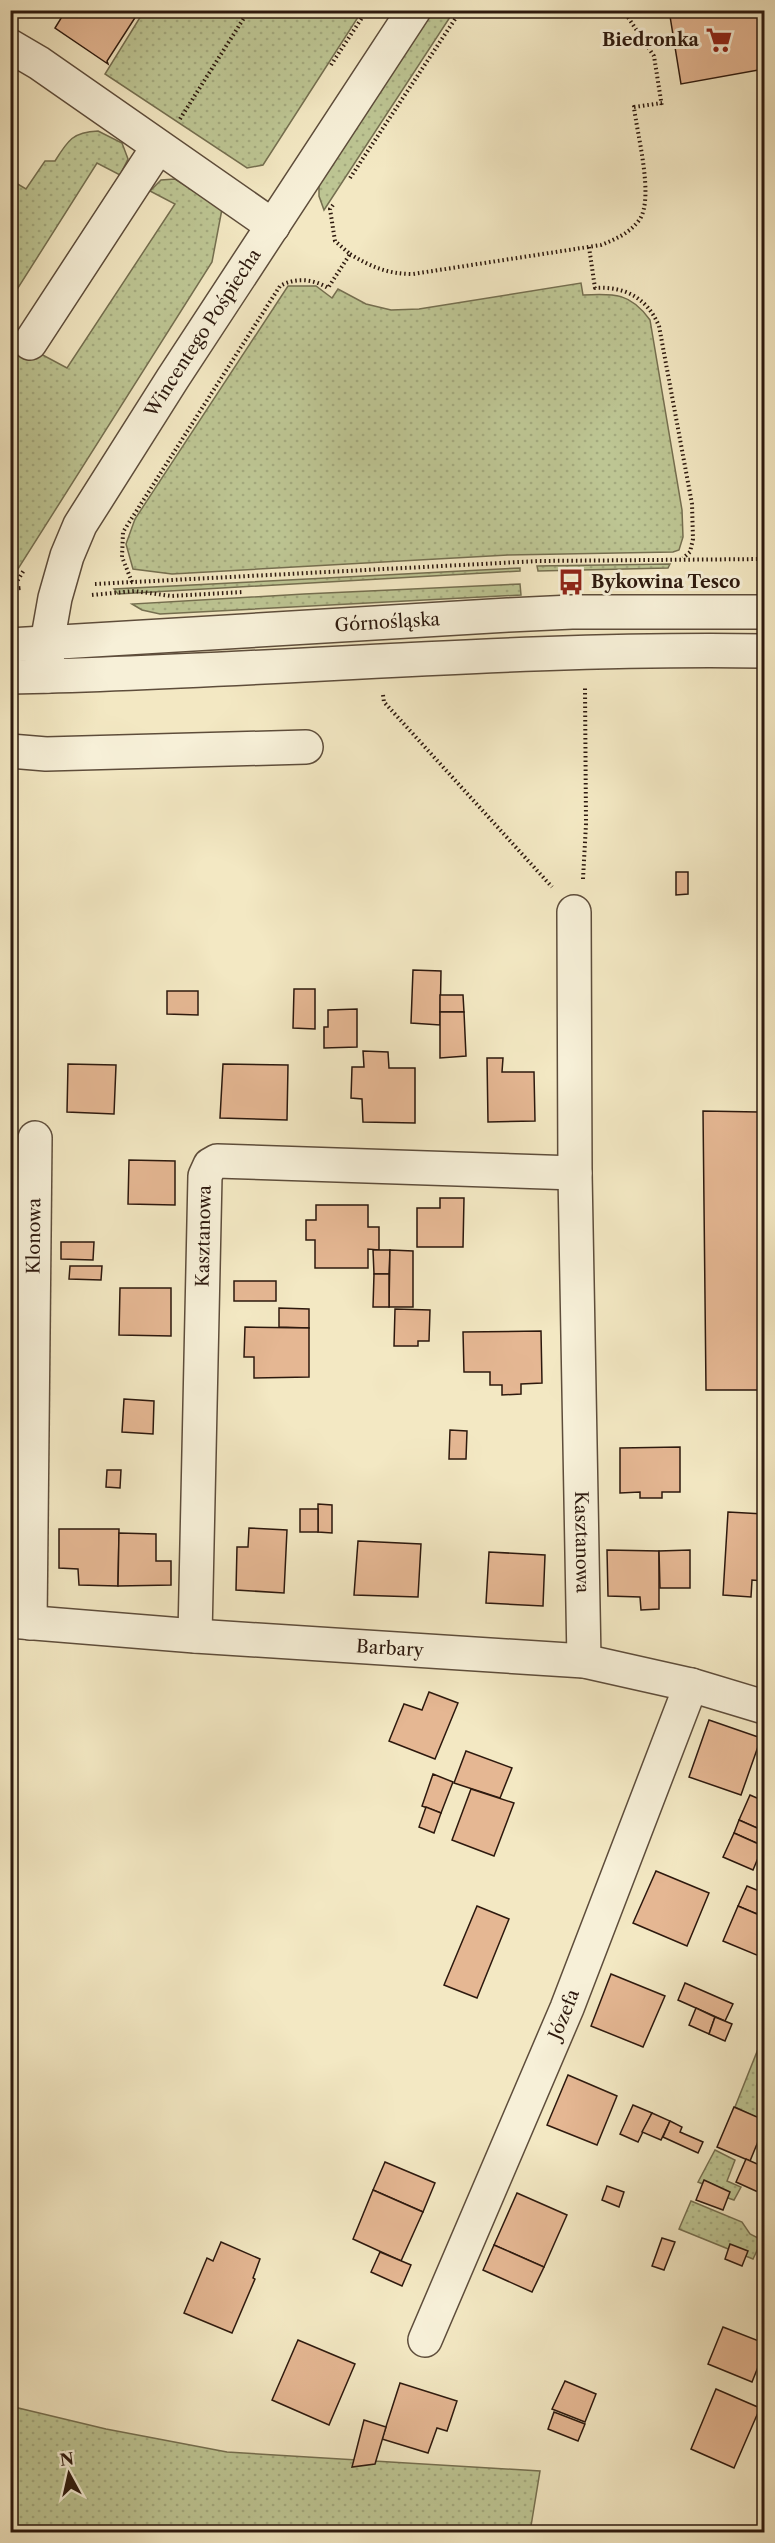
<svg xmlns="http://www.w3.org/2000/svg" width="775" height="2543" viewBox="0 0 775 2543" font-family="'Libre Caslon Text',serif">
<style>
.grass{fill:url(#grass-dots);stroke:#756f50;stroke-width:1.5}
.building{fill:#e5b793;stroke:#2d190e;stroke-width:1.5}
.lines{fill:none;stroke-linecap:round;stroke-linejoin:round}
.minor-casing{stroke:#5e4d3b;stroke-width:36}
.path{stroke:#2d190e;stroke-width:4;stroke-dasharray:1.5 3;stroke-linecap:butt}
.minor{stroke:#f7f0d8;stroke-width:33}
.labels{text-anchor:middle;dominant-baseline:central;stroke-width:6;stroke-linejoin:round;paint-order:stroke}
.poi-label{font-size:18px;font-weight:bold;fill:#2d190e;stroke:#f7f0d8;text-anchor:end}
.street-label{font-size:18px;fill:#2d190e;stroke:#f7f0d8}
</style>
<defs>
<pattern id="grass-dots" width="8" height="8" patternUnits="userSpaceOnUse" patternTransform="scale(1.5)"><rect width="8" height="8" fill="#bdc593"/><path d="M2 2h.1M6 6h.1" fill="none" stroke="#a3a97e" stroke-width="1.8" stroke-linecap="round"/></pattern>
</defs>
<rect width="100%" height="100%" fill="#f3e8c3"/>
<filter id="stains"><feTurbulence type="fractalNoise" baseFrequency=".00333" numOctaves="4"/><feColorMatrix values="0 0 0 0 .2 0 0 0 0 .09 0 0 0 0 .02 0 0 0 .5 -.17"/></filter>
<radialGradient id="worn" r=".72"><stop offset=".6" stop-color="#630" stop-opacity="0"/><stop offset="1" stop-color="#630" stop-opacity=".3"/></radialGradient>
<g class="grass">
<path d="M144,11V10L362,11L263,165L247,168L105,74Z"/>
<path d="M433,11H454L324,210L319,196V184Z"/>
<path d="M98,131L122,143L128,159L120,175L97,163L11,299V180L26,189L45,161H55C68,140 73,132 98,131Z"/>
<path d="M175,179L222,209L212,262L11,580V338L67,368L175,204L150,191L161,180Z"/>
<path d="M581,283L583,295C614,293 631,293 650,320L682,510L683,537L679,550L673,552L508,555L172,574L133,569L126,544L135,519L288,286H316L332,298L338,289L366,304L391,310L419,309Z"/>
<path d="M670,564L668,568L538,571L537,566Z"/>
<path d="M520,568V571L118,594L114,589Z"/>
<path d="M520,584L521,595L160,614L142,610L132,604L304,594Z"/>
<path d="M764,2034V2121L735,2107Z"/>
<path d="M715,2150L735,2160L727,2181L741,2187L734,2200L722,2196L723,2192L698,2182Z"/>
<path d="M691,2201L742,2222L750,2234L762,2240L753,2259L679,2229Z"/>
<path d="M10,2406L106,2429L227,2452L540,2471L530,2532H11Z"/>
</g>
<g class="building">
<path d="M66,10H140L107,61L108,64L55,28Z"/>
<path d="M669,10H764V69L681,84Z"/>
<path d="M676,872H688V894L676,895Z"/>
<path d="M413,970L441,971L440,1025L411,1023Z"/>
<path d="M294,989H315V1029L293,1028Z"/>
<path d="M167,991H198V1015L167,1014Z"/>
<path d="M440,995H463L464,1012H440Z"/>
<path d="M357,1009V1047L324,1048V1027H328V1010Z"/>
<path d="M440,1012H464L466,1056L440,1058Z"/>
<path d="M363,1051L388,1052L389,1068H415V1123L363,1122L362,1099L351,1098L352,1067H364Z"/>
<path d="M487,1058H503L502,1072H534L535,1121L488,1122Z"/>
<path d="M68,1064L116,1065L114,1114L67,1112Z"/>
<path d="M223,1064L288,1065L287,1120L220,1118Z"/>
<path d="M703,1111L758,1112L762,1390H706Z"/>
<path d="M129,1160L175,1161V1205L128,1204Z"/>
<path d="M440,1198H464L463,1247H417V1208H440Z"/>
<path d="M316,1205H368V1227H379V1250L368,1249V1268H315V1240H306V1220H316Z"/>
<path d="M61,1242H94L93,1260L61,1259Z"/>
<path d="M373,1250H390L389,1274H374Z"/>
<path d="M390,1250L413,1251V1307H389Z"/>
<path d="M70,1266H102L101,1280L69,1279Z"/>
<path d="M374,1274H389V1307H373Z"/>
<rect x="234" y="1281" width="42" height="20"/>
<path d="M120,1288H171V1336L119,1335Z"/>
<path d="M279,1308L309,1309V1328L279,1327Z"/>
<path d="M395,1309L430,1310L429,1341H418V1346H394Z"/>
<path d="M245,1327L309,1328V1377L254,1378V1357H244Z"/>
<path d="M541,1331L542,1383L521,1384V1394L502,1395V1385H490V1372H464L463,1332Z"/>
<path d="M124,1399L154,1401L153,1434L122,1432Z"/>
<path d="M450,1430L467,1431L466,1459H449Z"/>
<path d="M680,1447V1492H662V1498H640V1492L620,1493V1448Z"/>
<path d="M107,1470H121L120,1488L106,1487Z"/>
<path d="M318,1504L332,1505V1533L318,1532Z"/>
<rect x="300" y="1509" width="18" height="23"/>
<path d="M728,1512L764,1514V1581L752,1580L751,1597L723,1595Z"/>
<path d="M249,1528L287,1530L284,1593L236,1590L237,1547H248Z"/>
<path d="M59,1529H119L118,1586L79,1585L78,1569L59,1568Z"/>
<path d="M119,1533L156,1534V1561H171V1585L118,1586Z"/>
<path d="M358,1541L421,1544L418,1597L354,1595Z"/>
<path d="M607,1550L659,1551V1609L641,1610L640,1597L608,1596Z"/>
<path d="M690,1550V1588H660L659,1551Z"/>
<path d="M489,1552L545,1555L543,1606L486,1603Z"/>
<path d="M429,1692L458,1703L435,1759L389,1741L404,1704L422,1710Z"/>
<path d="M709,1720L761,1738L741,1795L689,1777Z"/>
<path d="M466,1751L512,1768L500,1798L454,1783Z"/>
<path d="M433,1774L453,1782L441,1813L422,1806Z"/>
<path d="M471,1789L514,1803L494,1856L452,1840Z"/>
<path d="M750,1795L764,1801V1831L739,1820Z"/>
<path d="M426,1807L441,1813L434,1833L419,1827Z"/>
<path d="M739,1820L764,1831L763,1846L734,1833Z"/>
<path d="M734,1833L763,1846L753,1870L723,1857Z"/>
<path d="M656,1871L709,1893L687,1946L633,1923Z"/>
<path d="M747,1886L764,1893L757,1914L738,1906Z"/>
<path d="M477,1906L509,1919L477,1998L444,1985Z"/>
<path d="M738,1906L764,1917V1958L723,1941Z"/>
<path d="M611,1974L665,1996L643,2047L591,2026Z"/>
<path d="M685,1983L733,2004L725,2021L678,2000Z"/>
<path d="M696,2008L715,2017L709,2034L689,2025Z"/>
<path d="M715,2017L732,2024L725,2041L709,2034Z"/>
<path d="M568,2075L617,2096L597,2145L547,2125Z"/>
<path d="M633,2105L652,2113L638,2142L620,2134Z"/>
<path d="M734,2107L764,2120V2127L750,2161L717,2147Z"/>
<path d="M652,2113L670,2121L661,2140L642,2132Z"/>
<path d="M670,2121L682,2127L680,2132L703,2142L698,2153L663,2137Z"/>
<path d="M746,2159L764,2167V2177L758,2192L736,2182Z"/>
<path d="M385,2162L435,2183L423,2212L373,2190Z"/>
<path d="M704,2180L730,2192L723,2210L696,2200Z"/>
<path d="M607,2186L624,2192L619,2207L602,2200Z"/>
<path d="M373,2190L423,2212L401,2261L353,2239Z"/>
<path d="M517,2193L567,2215L544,2267L494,2245Z"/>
<path d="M662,2238L675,2242L664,2270L652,2266Z"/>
<path d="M221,2242L260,2259L253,2278L255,2279L232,2333L184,2313L207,2258L213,2261Z"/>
<path d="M730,2244L748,2251L742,2266L725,2259Z"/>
<path d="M494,2245L544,2267L532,2292L483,2270Z"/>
<path d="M380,2252L411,2265L402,2286L371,2272Z"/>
<path d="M723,2327L764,2343V2352L752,2382L708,2364Z"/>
<path d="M298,2340L355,2364L329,2425L272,2400Z"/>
<path d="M565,2381L596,2394L585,2422L552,2409Z"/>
<path d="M400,2383L457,2401L447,2431L437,2428L428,2453L382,2439Z"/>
<path d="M716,2389L760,2408L734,2468L691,2449Z"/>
<path d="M554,2412L585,2424L578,2441L548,2429Z"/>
<path d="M364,2420L386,2427L375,2464L352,2467Z"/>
<path d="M543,2526L558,2527V2532H542Z"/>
</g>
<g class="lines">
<g class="minor-casing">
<g id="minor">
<path d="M10,46L39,63L273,226"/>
<path d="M30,343L158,147"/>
<path id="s1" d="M10,645L508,615L572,612H764"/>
<path id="s2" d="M48,676L47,643L55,598L67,556L80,525L173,378L414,10"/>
<path d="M10,677C262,672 513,647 764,651"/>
<path d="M10,751L46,754L306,747"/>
<path id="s3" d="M574,912L575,1173L584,1661"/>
<path id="s4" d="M10,1621L195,1636L584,1661L691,1685L764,1707"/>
<path id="s5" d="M30,1623L35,1138"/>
<path id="s6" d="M195,1636L205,1176L210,1165L217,1161L575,1173"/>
<path id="s7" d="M425,2340L567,2008L691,1685"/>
</g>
</g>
<g class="path">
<path d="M623,10L654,56L662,107"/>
<path d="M331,65L367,10"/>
<path d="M180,119L249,10"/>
<path d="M350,178L461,10"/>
<path d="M589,247L595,288C625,286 647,298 659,326L692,504L693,539L690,552L683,558"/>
<path d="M350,254C371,267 388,274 413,274L601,245C616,239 630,233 640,219C654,196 637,134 634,107L662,103"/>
<path d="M132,582L122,557L123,532L280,286C296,277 313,279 328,288L350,254L335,241L330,209L333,205"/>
<path d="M95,584L539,561L764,559"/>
<path d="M13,588L24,570"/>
<path d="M10,589L21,588"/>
<path d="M92,595L134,591L171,596L243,592"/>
<path d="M383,695L384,702L552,887"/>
<path d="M583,879L586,824L585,688"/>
</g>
<use href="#minor" class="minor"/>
</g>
<defs>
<g id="supermarket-bare" transform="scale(2.07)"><path d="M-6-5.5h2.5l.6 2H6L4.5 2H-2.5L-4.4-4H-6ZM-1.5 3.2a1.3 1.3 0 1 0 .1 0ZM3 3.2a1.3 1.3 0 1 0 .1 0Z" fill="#8f2418" stroke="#f7f0d8" stroke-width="2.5" paint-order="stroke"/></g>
<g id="bus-bare" transform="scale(2.07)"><path d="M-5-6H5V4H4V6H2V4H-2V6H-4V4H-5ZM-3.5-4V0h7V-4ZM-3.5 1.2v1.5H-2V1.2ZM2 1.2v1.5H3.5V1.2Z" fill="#8f2418" stroke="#f7f0d8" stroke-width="2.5" paint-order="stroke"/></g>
</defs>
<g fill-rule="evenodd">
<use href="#supermarket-bare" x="719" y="40"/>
<use href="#bus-bare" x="571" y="582"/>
</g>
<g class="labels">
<g class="poi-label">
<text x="699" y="40">Biedronka</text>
<text x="591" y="582" text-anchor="start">Bykowina Tesco</text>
</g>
<g class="street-label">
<text stroke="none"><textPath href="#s2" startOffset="384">Wincentego Pośpiecha</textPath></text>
<text stroke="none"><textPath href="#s1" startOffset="378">Górnośląska</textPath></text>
<text stroke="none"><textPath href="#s6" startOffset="400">Kasztanowa</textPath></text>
<text stroke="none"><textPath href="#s5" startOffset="387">Klonowa</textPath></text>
<text stroke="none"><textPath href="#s3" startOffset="630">Kasztanowa</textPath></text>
<text stroke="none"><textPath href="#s4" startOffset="381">Barbary</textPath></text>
<text stroke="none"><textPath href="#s7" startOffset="354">Józefa</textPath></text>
</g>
</g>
<rect width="775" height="2543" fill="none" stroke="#f3e8c3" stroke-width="36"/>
<rect x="12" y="12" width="751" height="2519" fill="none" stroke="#2d190e" stroke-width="3"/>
<rect x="18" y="18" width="739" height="2507" fill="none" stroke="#2d190e" stroke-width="1.5"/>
<g transform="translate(69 2474) rotate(352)" stroke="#f7f0d8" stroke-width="4.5" paint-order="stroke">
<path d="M0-4.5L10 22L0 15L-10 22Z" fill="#2d190e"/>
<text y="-9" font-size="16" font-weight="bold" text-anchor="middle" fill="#2d190e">N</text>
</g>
<rect width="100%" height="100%" filter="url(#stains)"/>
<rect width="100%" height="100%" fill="url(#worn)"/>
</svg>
